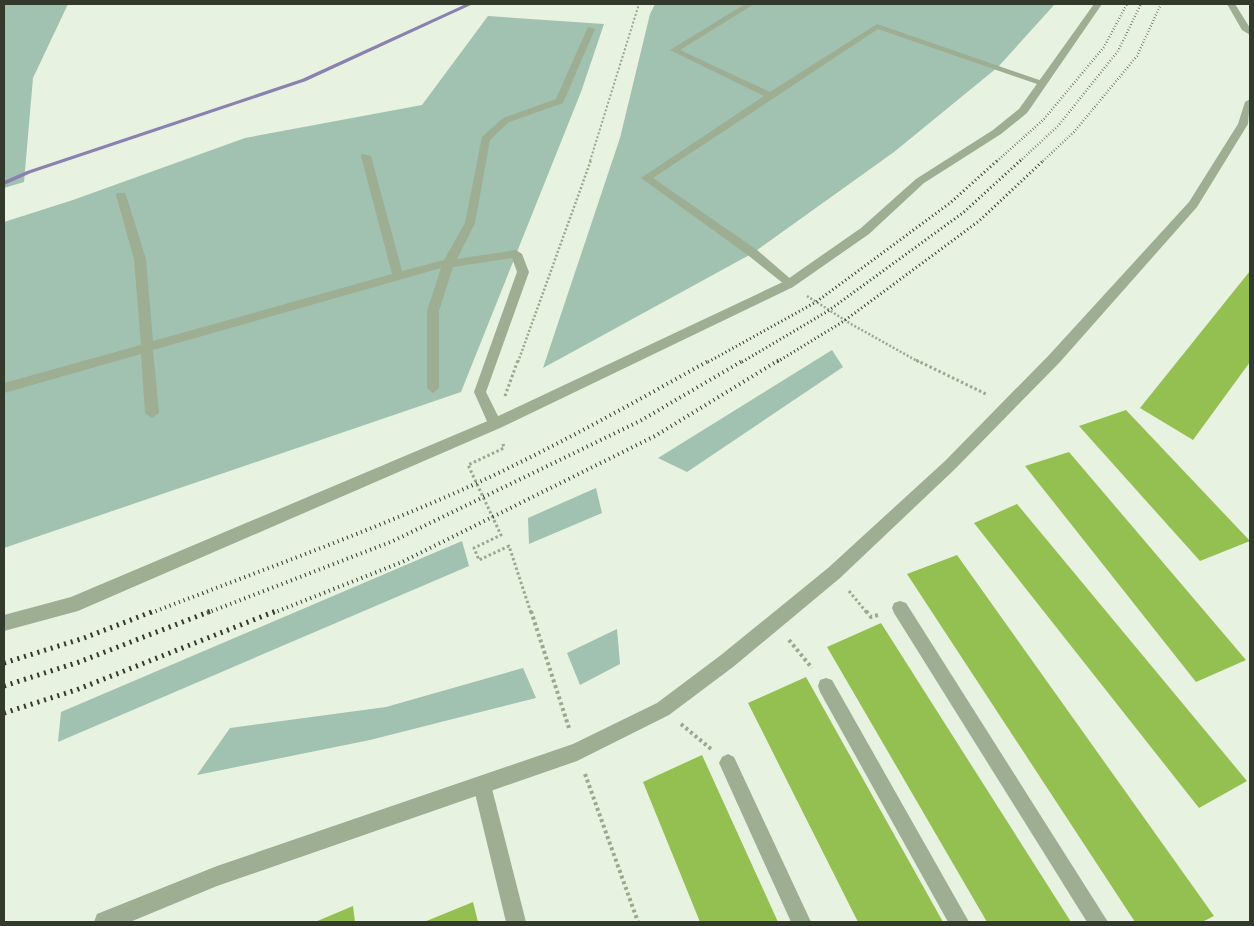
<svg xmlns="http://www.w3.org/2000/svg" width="1254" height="926" viewBox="0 0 1254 926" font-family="'DejaVu Sans',sans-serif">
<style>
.green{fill:#a1c1b1}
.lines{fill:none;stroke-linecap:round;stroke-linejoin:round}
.stream{fill:#8a81ae;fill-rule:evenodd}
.building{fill:#94c051}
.path-far3{stroke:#99aa8c;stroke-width:2;stroke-dasharray:2 2;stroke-linecap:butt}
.path-far2{stroke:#99aa8c;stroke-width:2.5;stroke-dasharray:2 2;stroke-linecap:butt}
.path-far1{stroke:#99aa8c;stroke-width:3;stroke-dasharray:2.5 2.5;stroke-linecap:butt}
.path{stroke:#99aa8c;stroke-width:4;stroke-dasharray:3 3;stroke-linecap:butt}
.lane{fill:#9dae93;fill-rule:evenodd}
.street{fill:#9dae93;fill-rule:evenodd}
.rail-far3{stroke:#33392b;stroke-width:2.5;stroke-dasharray:0.5 2.5;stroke-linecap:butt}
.rail-far2{stroke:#33392b;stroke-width:3;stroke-dasharray:1 3;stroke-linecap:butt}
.rail-far1{stroke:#33392b;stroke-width:4;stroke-dasharray:1 4;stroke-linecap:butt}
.rail{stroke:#33392b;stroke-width:5;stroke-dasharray:2 5;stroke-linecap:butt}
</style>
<rect width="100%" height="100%" fill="#e7f2e1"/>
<g class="green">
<path d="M4,4H68L33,78L24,182L4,188Z"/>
<path d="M655,4H1055L998,67L894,152L753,253L543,368L620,138L650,14Z"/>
<path d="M488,16L604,24L581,92L461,392L4,548V222L73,200L245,138L422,105Z"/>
<path d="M832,350L843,367L687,472L658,458Z"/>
<path d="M596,488L602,513L529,544L528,518Z"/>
<path d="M462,541L469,566L58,742L61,712Z"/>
<path d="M617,629L620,664L580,685L567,653Z"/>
<path d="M523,668L536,698L370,740L197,775L230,728L386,707Z"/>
</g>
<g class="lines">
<path class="stream" d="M466,4H473L306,81L31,173L4,185V181L27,171L302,79Z"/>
</g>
<g class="building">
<path d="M1250,271V362L1193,440L1140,408Z"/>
<path d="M1126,410L1250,541L1200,561L1079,426Z"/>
<path d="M1069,452L1246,660L1196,682L1025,466Z"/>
<path d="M1017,504L1247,781L1199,808L974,523Z"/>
<path d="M957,555L1214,916L1202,922H1135L907,574Z"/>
<path d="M881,623L1071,922H987L827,647Z"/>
<path d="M806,677L943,922H858L748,703Z"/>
<path d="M702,755L778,922H700L643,782Z"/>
<path d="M473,902L478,922H424Z"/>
<path d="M353,906L355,922H315Z"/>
</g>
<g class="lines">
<path class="path-far3" d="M590,161L639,4"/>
<g class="path-far2">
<path d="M807,296L851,324L919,362"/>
<path d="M518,362L591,160"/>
</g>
<g class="path-far1">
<path d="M916,360L988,395"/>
<path d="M505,396L518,360"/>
<path d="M503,444L504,448L468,465L501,535L474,548L479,560L509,546L531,613"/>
<path d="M849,591L867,613"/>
</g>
<g class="path">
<path d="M531,611L569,728"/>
<path d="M866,611L871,617L878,615"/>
<path d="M789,640L812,668"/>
<path d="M681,724L711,749"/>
<path d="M585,774L638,922"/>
</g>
<g class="lane">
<path d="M745,4H754L680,50L770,92L877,24L1048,83L1040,85L878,29L653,178L757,250L793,281V287L789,288L749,256L641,178L764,96L670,50Z"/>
<path d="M588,27L595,29L563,103L509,122L490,140L475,223L457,259L516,250L522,254L529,272L486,392L502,424L500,428H490L474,392L517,272L512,258L453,267L439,311V388L433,393L427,388V311L441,268L153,350L159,413L152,418L145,413L141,354L4,393V383L141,345L134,259L116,195L117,193H125L126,195L146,259L153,341L392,274L361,156L362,154L371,156L402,271L444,260L465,223L482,137L503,118L556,99Z"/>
<path d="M900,601L906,603L1108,922H1087L894,613L892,608L894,603Z"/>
<path d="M826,678L832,680L969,922H948L820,692L818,686L820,680Z"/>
<path d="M728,754L734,757L811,922H791L719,763L722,757Z"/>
<path d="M482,776L488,779L491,785L526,922H506L473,785L476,779Z"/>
</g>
<g class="street">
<path d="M1094,4H1102L1027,113L1001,134L924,183L869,234L793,287L500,428L78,611L4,631V615L71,597L490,420L785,281L861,228L916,179L993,130L1019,109Z"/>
<path d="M1227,4H1235L1250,28V35L1242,30Z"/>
<path d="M1250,99L1248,124L1197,207L1060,362L955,469L840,578L733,667L669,715L577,761L217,886L130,922H94L97,914L217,866L573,744L657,703L721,655L828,568L945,461L1050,354L1189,202L1238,124L1245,102Z"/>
</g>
<g class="rail-far3">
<path d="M997,161L1044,119L1104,47L1127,4"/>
<path d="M1020,161L1058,126L1118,51L1141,4"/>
<path d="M1043,161L1074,132L1137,56L1161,4"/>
</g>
<g class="rail-far2">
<path d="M708,362L816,302L950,203L998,160"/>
<path d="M742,362L828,311L964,212L1021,160"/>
<path d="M777,362L844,321L979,221L1044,160"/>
</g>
<g class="rail-far1">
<path d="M151,613C259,571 369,532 475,484C555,447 633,403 710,360"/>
<path d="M207,613L393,541L640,421L744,360"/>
<path d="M273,613L402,562L655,436L779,360"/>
</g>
<g class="rail">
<path d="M4,663L84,638L154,611"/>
<path d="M4,686L79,662L211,611"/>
<path d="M4,713L76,690L276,611"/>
</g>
</g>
<rect width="1254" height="926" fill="none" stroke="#33392b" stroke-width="10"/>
</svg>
